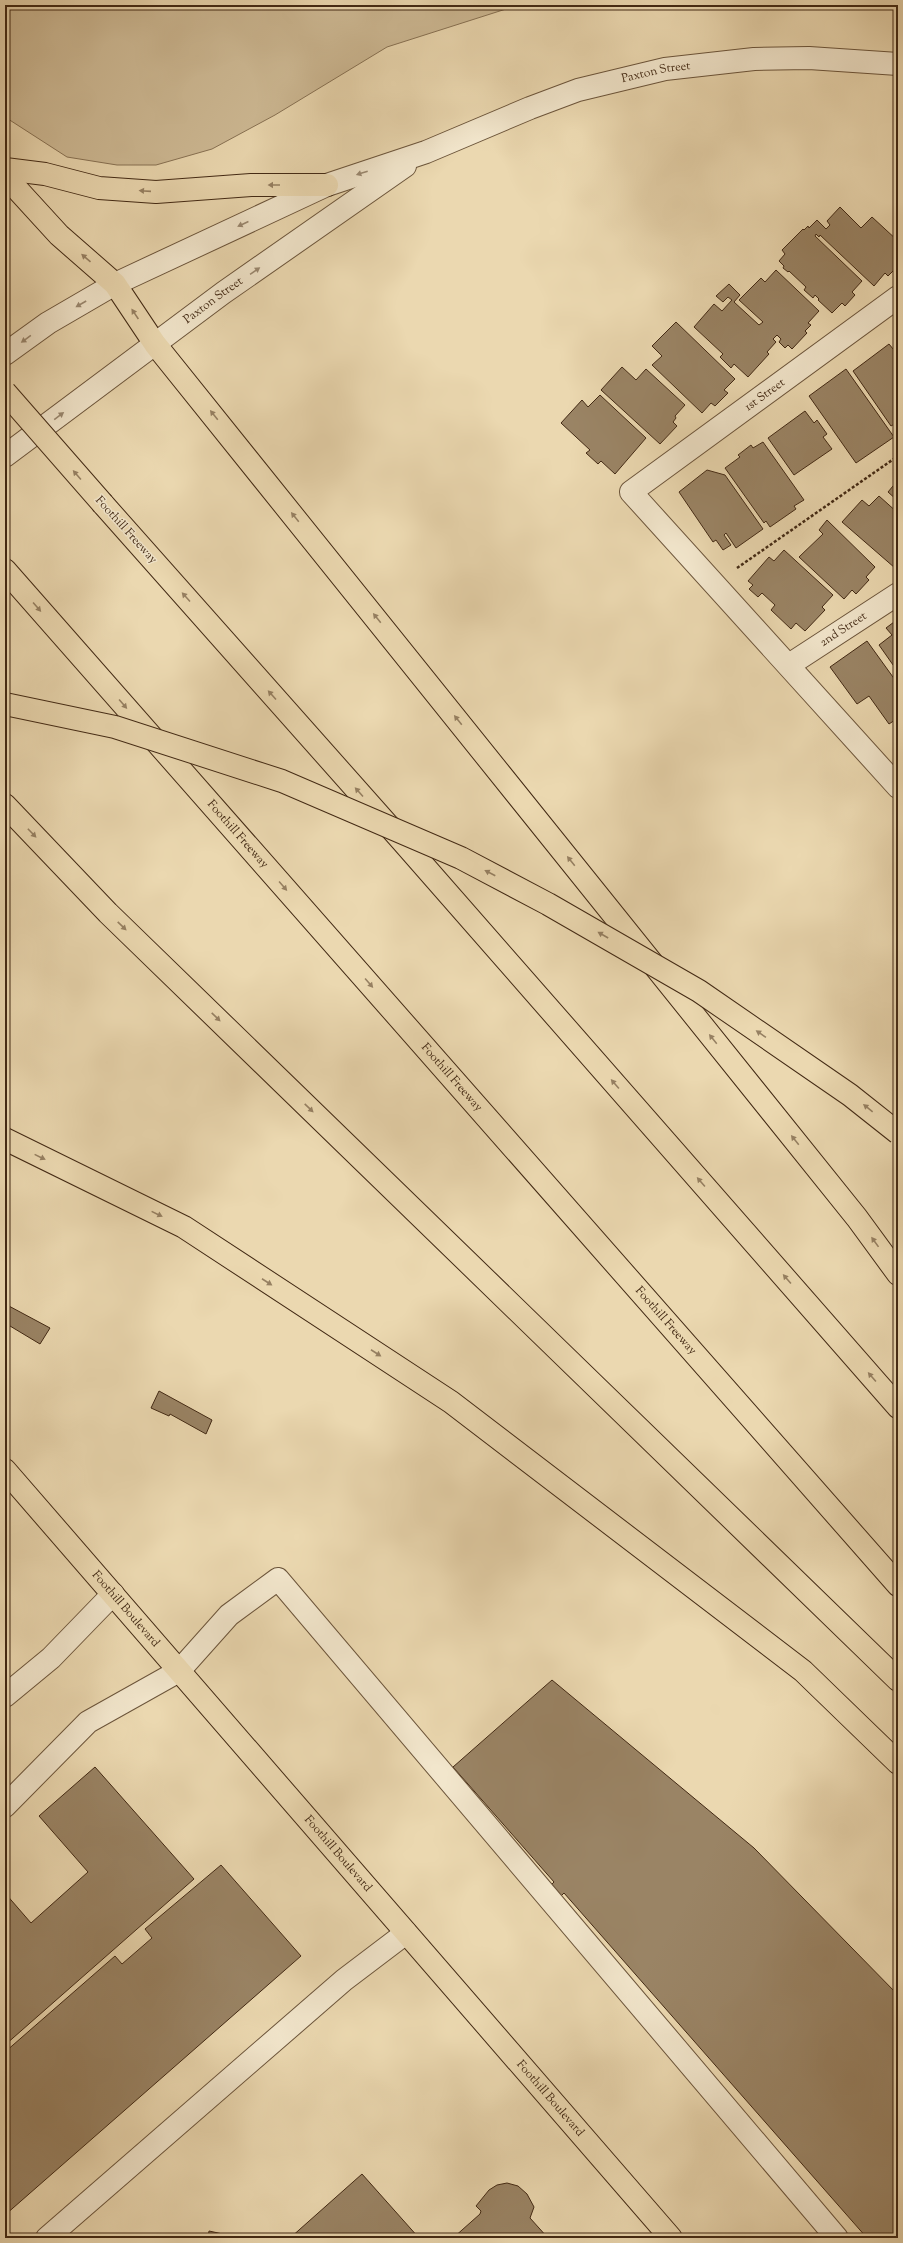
<svg xmlns="http://www.w3.org/2000/svg" width="903" height="2243" viewBox="0 0 903 2243" font-family="'Sorts Mill Goudy',serif">
<style>
.green{fill:#ceba95;stroke:#887254}
.building{fill:#9a8465;stroke:#422914}
.lines{fill:none;stroke-linecap:round;stroke-linejoin:round}
.minor-casing{stroke:#6c553b;stroke-width:24}
.major-casing{stroke:#422914;stroke-width:24}
.highway-casing{stroke:#422914;stroke-width:24}
.path{stroke:#422914;stroke-width:2.5;stroke-dasharray:3 2;stroke-linecap:butt}
.minor{stroke:#f2e6cc;stroke-width:22}
.major{stroke:#ebd8b0;stroke-width:22}
.highway{stroke:#ebd8b0;stroke-width:22}
.highway-bridge-casing{stroke:#422914;stroke-width:24;stroke-linecap:butt}
.highway-bridge{stroke:#ebd8b0;stroke-width:22}
.oneway{fill:#9a8870}
.oneway2{fill:#968062}
.labels{text-anchor:middle;dominant-baseline:central;stroke-width:3;stroke-linejoin:round;paint-order:stroke}
.street-label{font-size:12px;fill:#422914;stroke:#f2e6cc}
</style>
<rect width="100%" height="100%" fill="#ebd8b0"/>
<filter id="stains"><feTurbulence type="fractalNoise" baseFrequency=".005" numOctaves="4"/><feColorMatrix values="0 0 0 0 .2 0 0 0 0 .09 0 0 0 0 .02 0 0 0 .5 -.17"/></filter>
<radialGradient id="worn" r=".72"><stop offset=".6" stop-color="#630" stop-opacity="0"/><stop offset="1" stop-color="#630" stop-opacity=".3"/></radialGradient>
<path class="green" d="M5,5H531L506,9L387,47L275,115L212,149L156,165H117L67,157L5,117Z"/>
<g class="building">
<path d="M840,207L861,228L872,217L898,241V252L893,257L897,260L895,263L898,266L888,276L885,273L874,286L820,235L819,237L816,234L815,236L862,281L852,292L855,295L845,306L842,303L832,313L818,300L819,299L815,295L813,298L804,290L806,287L789,271L788,272L783,268L784,266L779,261L785,254L782,250L803,229L804,230L808,226L809,228L817,220L826,229L830,225L827,221Z"/>
<path d="M776,270L819,311L808,323L811,325L805,331L807,333L792,349L788,345L785,348L779,342L781,339L777,335L773,339L776,342L767,352L769,354L748,377L734,364L731,368L720,357L723,354L694,327L714,304L722,311L732,300L728,297L723,302L716,296L729,284L740,295L734,302L759,325L763,322L739,300L761,278L765,282Z"/>
<path d="M676,322L735,379L724,390L728,393L715,406L711,403L702,413L652,365L662,356L652,346Z"/>
<path d="M889,344L898,355V422L891,426L853,371Z"/>
<path d="M622,367L636,380L646,369L685,405L675,416L676,418L673,422L677,426L660,444L601,390Z"/>
<path d="M846,369L894,437L856,463L809,396Z"/>
<path d="M600,395L646,438L615,474L601,461L598,464L586,453L590,450L561,423L582,400L588,407Z"/>
<path d="M805,411L814,423L817,420L827,434L823,437L832,449L794,475L768,438Z"/>
<path d="M763,442L804,500L794,506L796,509L770,527L766,521L764,523L725,468L740,457L738,455L751,445L753,448Z"/>
<path d="M707,470L725,475L763,529L736,548L726,533L724,535L731,545L723,550L716,540L713,542L679,492Z"/>
<path d="M898,480V501L888,492Z"/>
<path d="M879,496L898,513V564L895,568L842,522L862,500L869,506Z"/>
<path d="M827,520L875,567L866,577L869,580L856,594L852,590L844,599L799,557L823,534L819,530Z"/>
<path d="M784,550L833,595L822,607L825,610L805,631L796,623L791,629L771,610L775,605L762,593L758,597L749,589L753,585L748,581L769,557L774,561Z"/>
<path d="M898,619V672L879,645L892,635L886,628Z"/>
<path d="M867,641L898,684V718L889,724L869,696L857,704L830,667Z"/>
<path d="M7,1305L50,1328L40,1344L5,1323L7,1311L5,1309Z"/>
<path d="M159,1391L212,1420L206,1434L170,1414L169,1416L151,1408Z"/>
<path d="M552,1680L754,1848L898,1995V2238H867L564,1893L560,1897L550,1886L554,1882L453,1767Z"/>
<path d="M95,1767L194,1879L5,2045V1893L31,1923L88,1872L39,1816Z"/>
<path d="M221,1865L301,1956L5,2215V2052L115,1956L122,1964L152,1938L145,1929Z"/>
<path d="M362,2174L419,2238H290Z"/>
<path d="M507,2183L518,2186L527,2194L534,2207L530,2218L548,2238H453L480,2214L481,2211L476,2206L489,2190L497,2185Z"/>
<path d="M209,2231L232,2236V2238H208Z"/>
</g>
<g class="lines">
<g class="minor-casing">
<g id="minor">
<path d="M898,297L631,492L898,787"/>
<path id="s1" d="M5,354L48,323L115,284L327,185L426,152L530,108L578,90L665,69L754,59L809,58L898,64"/>
<path id="s2" d="M5,456L223,293L405,166"/>
<path id="s3" d="M789,665L898,594"/>
<path d="M5,1696L51,1658L113,1594"/>
<path d="M5,1806L88,1722L179,1671L229,1615L278,1579L837,2238"/>
<path d="M47,2238L344,1980L406,1933"/>
</g>
</g>
<g class="major-casing">
<g id="major">
<path id="s4" d="M5,1470L671,2238"/>
</g>
</g>
<g class="highway-casing">
<g id="highway">
<path d="M5,169L45,174L99,188L156,192L251,185H327"/>
<path d="M5,176L59,235L115,284L155,344L857,1218L898,1274"/>
<path d="M103,504L403,842L898,1407"/>
<path id="s5" d="M5,570L898,1585"/>
<path d="M5,805L108,913L898,1680"/>
<path d="M5,1139L184,1227L451,1402L803,1671L898,1763"/>
</g>
</g>
<path class="path" d="M737,568L898,456"/>
<use href="#minor" class="minor"/>
<use href="#major" class="major"/>
<use href="#highway" class="highway"/>
<g class="highway-bridge-casing">
<g id="highway-bridge">
<path d="M5,392L103,504"/>
<path d="M5,704L115,727L282,781L461,858L548,904L699,991L850,1095L898,1133"/>
</g>
</g>
<use href="#highway-bridge" class="highway-bridge"/>
</g>
<defs><path id="oneway-solid" d="M-6-.8H1V-3.2L6.5 0L1 3.2V.8H-6Z"/></defs>
<g class="oneway">
<use href="#oneway-solid" transform="translate(362 173) rotate(162)"/>
<use href="#oneway-solid" transform="translate(243 224) rotate(155)"/>
<use href="#oneway-solid" transform="translate(255 271) rotate(-35)"/>
<use href="#oneway-solid" transform="translate(81 304) rotate(150)"/>
<use href="#oneway-solid" transform="translate(26 339) rotate(144)"/>
<use href="#oneway-solid" transform="translate(59 416) rotate(-37)"/>
</g>
<g class="oneway2">
<use href="#oneway-solid" transform="translate(274 185) rotate(180)"/>
<use href="#oneway-solid" transform="translate(145 191) rotate(-176)"/>
<use href="#oneway-solid" transform="translate(86 258) rotate(-139)"/>
<use href="#oneway-solid" transform="translate(135 314) rotate(-124)"/>
<use href="#oneway-solid" transform="translate(214 415) rotate(-129)"/>
<use href="#oneway-solid" transform="translate(77 475) rotate(-131)"/>
<use href="#oneway-solid" transform="translate(295 517) rotate(-129)"/>
<use href="#oneway-solid" transform="translate(186 597) rotate(-132)"/>
<use href="#oneway-solid" transform="translate(37 607) rotate(49)"/>
<use href="#oneway-solid" transform="translate(377 618) rotate(-129)"/>
<use href="#oneway-solid" transform="translate(272 695) rotate(-132)"/>
<use href="#oneway-solid" transform="translate(123 704) rotate(49)"/>
<use href="#oneway-solid" transform="translate(458 720) rotate(-129)"/>
<use href="#oneway-solid" transform="translate(359 792) rotate(-132)"/>
<use href="#oneway-solid" transform="translate(32 833) rotate(46)"/>
<use href="#oneway-solid" transform="translate(571 861) rotate(-129)"/>
<use href="#oneway-solid" transform="translate(490 873) rotate(-152)"/>
<use href="#oneway-solid" transform="translate(283 886) rotate(49)"/>
<use href="#oneway-solid" transform="translate(122 926) rotate(44)"/>
<use href="#oneway-solid" transform="translate(603 935) rotate(-150)"/>
<use href="#oneway-solid" transform="translate(369 983) rotate(49)"/>
<use href="#oneway-solid" transform="translate(216 1017) rotate(44)"/>
<use href="#oneway-solid" transform="translate(761 1034) rotate(-146)"/>
<use href="#oneway-solid" transform="translate(713 1039) rotate(-129)"/>
<use href="#oneway-solid" transform="translate(615 1084) rotate(-131)"/>
<use href="#oneway-solid" transform="translate(309 1108) rotate(44)"/>
<use href="#oneway-solid" transform="translate(868 1108) rotate(-141)"/>
<use href="#oneway-solid" transform="translate(795 1140) rotate(-129)"/>
<use href="#oneway-solid" transform="translate(40 1157) rotate(26)"/>
<use href="#oneway-solid" transform="translate(701 1182) rotate(-131)"/>
<use href="#oneway-solid" transform="translate(157 1214) rotate(26)"/>
<use href="#oneway-solid" transform="translate(875 1242) rotate(-126)"/>
<use href="#oneway-solid" transform="translate(787 1279) rotate(-131)"/>
<use href="#oneway-solid" transform="translate(267 1282) rotate(33)"/>
<use href="#oneway-solid" transform="translate(376 1353) rotate(33)"/>
<use href="#oneway-solid" transform="translate(872 1377) rotate(-131)"/>
</g>
<g class="labels">
<g class="street-label">
<text stroke="none"><textPath href="#s1" startOffset="713">Paxton Street</textPath></text>
<text stroke="none"><textPath href="#s2" startOffset="260">Paxton Street</textPath></text>
<text transform="translate(765 395) rotate(-36)">1st Street</text>
<text transform="translate(126 530) rotate(48)">Foothill Freeway</text>
<text stroke="none"><textPath href="#s3" startOffset="65">2nd Street</textPath></text>
<text stroke="none"><textPath href="#s5" startOffset="352">Foothill Freeway</textPath></text>
<text stroke="none"><textPath href="#s5" startOffset="676">Foothill Freeway</textPath></text>
<text stroke="none"><textPath href="#s5" startOffset="1000">Foothill Freeway</textPath></text>
<text stroke="none"><textPath href="#s4" startOffset="184">Foothill Boulevard</textPath></text>
<text stroke="none"><textPath href="#s4" startOffset="508">Foothill Boulevard</textPath></text>
<text stroke="none"><textPath href="#s4" startOffset="832">Foothill Boulevard</textPath></text>
</g>
</g>
<rect width="903" height="2243" fill="none" stroke="#ebd8b0" stroke-width="20"/>
<rect x="6" y="6" width="891" height="2231" fill="none" stroke="#422914" stroke-width="2"/>
<rect x="10" y="10" width="883" height="2223" fill="none" stroke="#422914"/>
<rect width="100%" height="100%" filter="url(#stains)"/>
<rect width="100%" height="100%" fill="url(#worn)"/>
</svg>
